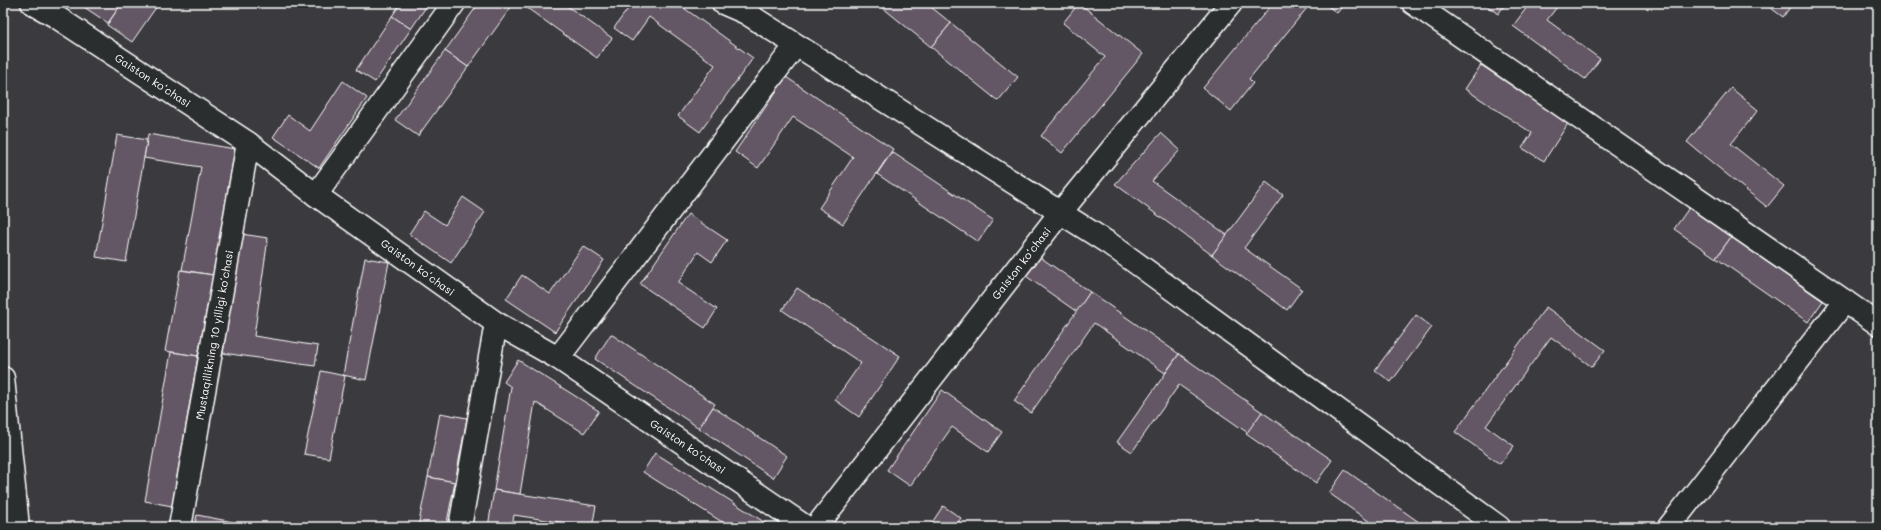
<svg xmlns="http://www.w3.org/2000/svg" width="1881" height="530" viewBox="0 0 1881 530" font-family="Mali,sans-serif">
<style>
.building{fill:#645765;stroke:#fff}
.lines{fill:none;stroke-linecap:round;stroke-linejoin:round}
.minor-casing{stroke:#fff;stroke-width:25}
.secondary-casing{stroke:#fff;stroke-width:25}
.minor{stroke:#2a2d2e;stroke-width:22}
.secondary{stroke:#2a2d2e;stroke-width:22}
.labels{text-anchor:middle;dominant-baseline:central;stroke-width:4;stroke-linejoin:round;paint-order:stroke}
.street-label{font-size:11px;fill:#fff;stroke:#2a2d2e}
</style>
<rect width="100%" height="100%" fill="#3b3a3e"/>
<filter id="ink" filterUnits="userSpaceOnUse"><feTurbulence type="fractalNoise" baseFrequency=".025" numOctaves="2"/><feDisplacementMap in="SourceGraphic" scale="8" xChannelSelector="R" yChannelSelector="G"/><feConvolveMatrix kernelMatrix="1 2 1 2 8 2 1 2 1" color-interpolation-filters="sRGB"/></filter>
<g filter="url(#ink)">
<g class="building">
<path d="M78,3H122L108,23Z"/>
<path d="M122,3H159L132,42L107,25Z"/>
<path d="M401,3L428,4L411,29L392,16Z"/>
<path d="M479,3H514L468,67L445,51Z"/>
<path d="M520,3H563L612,38L597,58Z"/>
<path d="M632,3H677L753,58L700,132L678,116L715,65L649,17L632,41L614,28Z"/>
<path d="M877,3H926L951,23L931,47Z"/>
<path d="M1079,3L1143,54L1062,153L1041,136L1105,57L1063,23Z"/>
<path d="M1273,3H1311L1249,79L1253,83L1231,111L1203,88Z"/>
<path d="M1324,3H1345L1337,13Z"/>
<path d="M1483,3H1506L1498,14Z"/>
<path d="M1530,3H1560L1547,20L1600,59L1585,79L1513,26Z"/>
<path d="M1764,3H1793L1783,17Z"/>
<path d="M392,16L411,29L375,82L356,70Z"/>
<path d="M951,23L1018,77L998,101L931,47Z"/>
<path d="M445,51L468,67L418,136L395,120Z"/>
<path d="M1481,65L1569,122L1544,161L1522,148L1532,133L1465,89Z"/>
<path d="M786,77L893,149L843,224L819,208L853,157L793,117L758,168L735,152Z"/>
<path d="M343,81L367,98L319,168L273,137L288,115L310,131Z"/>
<path d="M1731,88L1758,110L1731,144L1784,186L1767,207L1687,142Z"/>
<path d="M1161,133L1180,150L1152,181L1227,235L1212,255L1115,184Z"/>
<path d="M148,134L235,149L213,275L182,270L201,167L144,158Z"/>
<path d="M117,135L147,140L126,262L96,257Z"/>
<path d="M892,152L993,220L978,242L877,174Z"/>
<path d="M1266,182L1283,195L1244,248L1302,289L1287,310L1212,255Z"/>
<path d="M463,197L485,212L451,263L409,234L424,211L445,225Z"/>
<path d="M1689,208L1731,237L1716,258L1674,229Z"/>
<path d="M688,214L727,240L712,262L698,252L678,283L717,309L705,328L640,284Z"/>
<path d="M241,234L268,238L254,336L318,346L315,366L223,353Z"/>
<path d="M1731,237L1823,301L1808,322L1716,258Z"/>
<path d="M583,246L604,260L555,332L506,299L522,275L550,294Z"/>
<path d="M1037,255L1090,292L1077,312L1023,274Z"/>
<path d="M365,258L389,262L366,380L343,375Z"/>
<path d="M180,270L213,275L198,356L165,351Z"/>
<path d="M797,288L900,356L859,417L835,400L861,363L782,310Z"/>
<path d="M1090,292L1179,354L1165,373L1094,323L1031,413L1014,401Z"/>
<path d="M1546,307L1605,350L1592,367L1551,337L1486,426L1514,446L1500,464L1455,432Z"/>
<path d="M1416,315L1432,327L1391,382L1375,370Z"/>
<path d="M611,334L715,404L699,428L595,359Z"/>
<path d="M171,352L198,356L172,506L145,501Z"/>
<path d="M1179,354L1262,412L1248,433L1179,385L1132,452L1117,442Z"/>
<path d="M518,360L599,411L584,433L535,402L520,494L494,490L511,387L504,382Z"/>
<path d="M321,371L345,376L329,458L304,454Z"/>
<path d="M942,390L1002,432L988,452L952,427L910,486L887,470Z"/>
<path d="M713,407L787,456L773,478L699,428Z"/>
<path d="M1262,412L1332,460L1316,483L1246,434Z"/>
<path d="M440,413L467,418L455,482L428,477Z"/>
<path d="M655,453L772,527H730L643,472Z"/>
<path d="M1345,470L1426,527H1377L1329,493Z"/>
<path d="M428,477L455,482L446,527H418Z"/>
<path d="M494,490L596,506L592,527L514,515L512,527H488Z"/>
<path d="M943,506L961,518L955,527H929Z"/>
<path d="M197,515L259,527H194Z"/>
</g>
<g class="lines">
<g class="minor-casing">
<g id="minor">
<path d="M32,3L55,16L248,143L316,195L496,323L558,358L806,527"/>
<path d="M723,3L746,13L1110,244L1499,527"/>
<path d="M1413,3L1878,324"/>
<path d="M316,195L454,3"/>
<path d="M558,358L796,45"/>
<path d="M180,527L248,143"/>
<path d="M460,527L496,323"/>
<path d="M816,527L1060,213L1231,3"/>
<path d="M1669,527L1845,301"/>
</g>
</g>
<g class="secondary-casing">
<path id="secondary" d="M3,378L18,527"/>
</g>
<use href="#minor" class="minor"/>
<use href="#secondary" class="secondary"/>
</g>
</g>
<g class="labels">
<g class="street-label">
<text transform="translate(153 80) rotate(33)">Gaiston koʻchasi</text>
<text transform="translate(1021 263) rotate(-52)">Gaiston koʻchasi</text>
<text transform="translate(418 267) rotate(36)">Gaiston koʻchasi</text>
<text transform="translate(214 335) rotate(-80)">Mustaqillikning 10 yilligi koʻchasi</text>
<text transform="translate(688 446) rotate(34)">Gaiston koʻchasi</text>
</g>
</g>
<rect width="1881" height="530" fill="none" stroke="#2a2d2e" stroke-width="16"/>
<rect x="8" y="8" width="1865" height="514" fill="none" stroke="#fff" stroke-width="1.5" filter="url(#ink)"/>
</svg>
